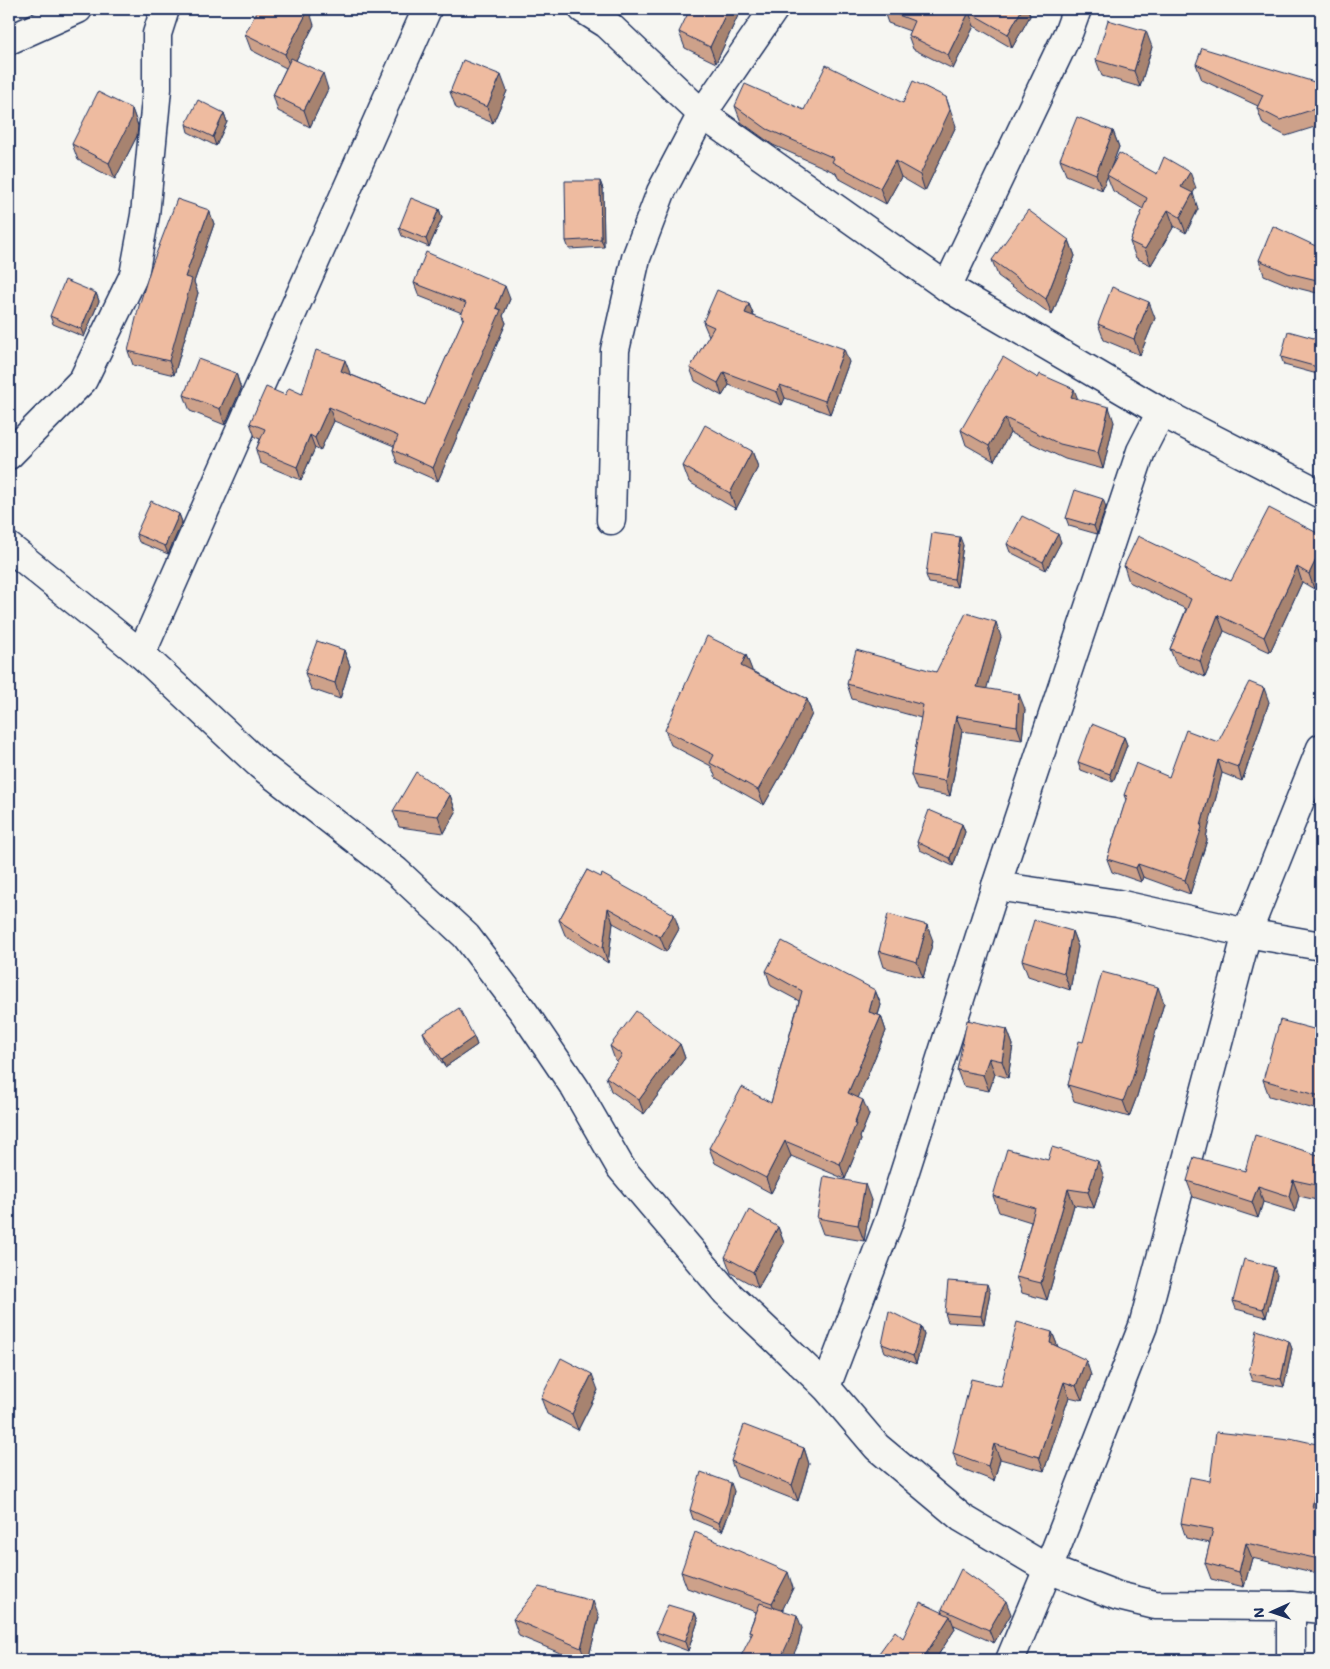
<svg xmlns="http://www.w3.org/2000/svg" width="1330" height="1669" viewBox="0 0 1330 1669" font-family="Mali,sans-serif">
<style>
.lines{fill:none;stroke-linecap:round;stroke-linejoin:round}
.minor-casing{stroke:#1b2f5e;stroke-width:31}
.minor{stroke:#f6f6f2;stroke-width:28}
.wall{fill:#cda18a;stroke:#1b2f5e}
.shaded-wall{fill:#a78370;stroke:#1b2f5e}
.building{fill:#eebba0;stroke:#1b2f5e}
</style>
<rect width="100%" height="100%" fill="#f6f6f2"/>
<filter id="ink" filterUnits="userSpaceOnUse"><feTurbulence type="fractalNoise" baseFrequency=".02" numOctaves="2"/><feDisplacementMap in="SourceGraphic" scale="10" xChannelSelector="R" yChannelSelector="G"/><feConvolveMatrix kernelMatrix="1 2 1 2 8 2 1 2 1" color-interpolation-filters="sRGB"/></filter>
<g filter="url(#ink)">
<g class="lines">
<g class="minor-casing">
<g id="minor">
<path d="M583,9L607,24L702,114L947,287L1161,412"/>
<path d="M9,40L78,9"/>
<path d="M947,287L1069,31L1077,9"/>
<path d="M9,455L83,380L134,275L145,215L157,89V34L165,9"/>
<path d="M611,520L615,350L636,258L661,192L702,114L774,9"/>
<path d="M9,547L141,654L260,765L396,871L466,936L523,1011L575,1088L621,1168L726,1292L826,1387L877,1447L962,1518L1048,1569L1118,1596L1155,1605L1291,1606L1321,1609"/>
<path d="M141,654L427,9"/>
<path d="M996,886L1118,904L1247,933L1321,946"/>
<path d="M826,1387L889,1221L996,886L1141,451L1161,412L1321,494"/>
<path d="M1291,1606V1660"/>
<path d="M1010,1660L1048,1569L1143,1326L1247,933L1321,748"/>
</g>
</g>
<use href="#minor" class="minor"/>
</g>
<g class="wall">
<path d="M741,9L716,63L685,48L679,32Z"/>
<path d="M883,9H1028L1030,16L1012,48L974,26L953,69L913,49L908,35L910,31L888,23Z"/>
<path d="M314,25L296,60L328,89L310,127L278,111L273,95L286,68L251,50L245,34Z"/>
<path d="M1152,47L1140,87L1102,76L1096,60Z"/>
<path d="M1196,64L1321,84V125L1286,136L1263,124L1257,108L1258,106L1202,80Z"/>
<path d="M507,91L493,123L456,108L450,92Z"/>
<path d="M903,103L956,126L925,191L901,177L886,204L838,178L836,173L773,145L741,122L735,106L804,110Z"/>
<path d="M132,109L138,126L137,136L115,179L78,160L72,144Z"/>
<path d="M224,113L227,122L216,146L188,132L186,124Z"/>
<path d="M1113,131L1119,147L1110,170L1157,174L1196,188L1192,193L1198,209L1186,233L1174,226L1151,265L1136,258L1130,242L1143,209L1113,191L1107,176L1102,190L1066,175L1060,159Z"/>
<path d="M600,181L603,189L604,247L569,249L566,241Z"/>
<path d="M439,209L442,218L429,247L402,236L399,228Z"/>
<path d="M209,210L214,224L194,282L198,293L174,375L133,365L128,351Z"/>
<path d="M1069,240L1075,256L1052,315L998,276L992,260Z"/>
<path d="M1321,245V294L1293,287L1264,275L1259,260L1320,248Z"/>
<path d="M414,283L510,299L503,316L506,323L438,481L397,463L393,450L394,446L334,421L320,451L315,448L301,480L260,463L256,450L260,439L255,437L250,423L285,395L302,394L350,373L349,374L425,405L463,320L461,315L462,313L419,296Z"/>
<path d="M96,293L99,301L84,337L53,324L50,316Z"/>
<path d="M749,304L754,316L849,362L830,414L785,398L782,405L729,385L722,396L695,381L690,368L709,336L703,322Z"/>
<path d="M1155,318L1140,355L1104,340L1098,324Z"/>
<path d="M1321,340V375L1284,365L1281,357Z"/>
<path d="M236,373L241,389L225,425L190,411L184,395Z"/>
<path d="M1038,378L1078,399L1114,422L1103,469L1065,459L1010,433L994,461L966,445L961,430Z"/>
<path d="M752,451L758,467L736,509L689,482L683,466Z"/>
<path d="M1106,507L1097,534L1069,526L1066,518Z"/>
<path d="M179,514L182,522L168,554L139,542L136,534Z"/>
<path d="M1321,535L1314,589L1302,582L1270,652L1224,631L1205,677L1176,664L1170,649L1186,609L1129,582L1124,566L1231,581Z"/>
<path d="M1061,542L1046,570L1010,552L1007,544Z"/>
<path d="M963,545L957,587L929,583L926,575Z"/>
<path d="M1001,637L986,689L1025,709L1022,740L962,731L950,796L917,790L911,775L921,718L852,699L847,684L936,672Z"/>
<path d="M344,650L350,666L340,699L311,689L305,673Z"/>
<path d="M746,655L752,671L807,699L812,714L792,756L764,805L716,778L711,766L671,745L665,730Z"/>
<path d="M1269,702L1242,781L1222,773L1206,837L1207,840L1190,894L1143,877L1141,882L1112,872L1107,859L1126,800L1124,795L1169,777L1218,742Z"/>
<path d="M1124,737L1127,745L1113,782L1081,770L1078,762Z"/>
<path d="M450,795L456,812L444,833L399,827L393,811Z"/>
<path d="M962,824L965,832L953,866L920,850L917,842Z"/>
<path d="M587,870L679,929L666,952L613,923L608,963L565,935L559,920Z"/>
<path d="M1072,931L1078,947L1070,990L1028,976L1022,960Z"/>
<path d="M933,941L923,978L884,967L879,951Z"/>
<path d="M766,971L875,990L881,1005L878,1015L881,1016L886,1031L858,1097L869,1115L860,1137L861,1140L845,1179L791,1156L771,1193L715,1163L709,1148L771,1103L799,1001L771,986Z"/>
<path d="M1164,1003L1137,1096L1129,1117L1074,1101L1068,1085L1083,1042Z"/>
<path d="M1007,1029L1013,1045L1008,1078L995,1074L989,1091L963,1086L957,1070Z"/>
<path d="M1321,1031V1111L1269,1096L1263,1080Z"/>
<path d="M423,1032L474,1037L477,1045L445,1067L426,1040Z"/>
<path d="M680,1044L685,1058L644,1114L611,1091L606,1077L617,1062L615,1060L610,1046Z"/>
<path d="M1321,1156V1201L1299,1196L1295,1212L1263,1202L1258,1218L1193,1197L1187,1181L1245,1171Z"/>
<path d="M1104,1177L1094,1208L1074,1205L1047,1300L1022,1293L1016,1277L1031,1222L999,1212L993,1196Z"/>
<path d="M871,1200L864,1241L823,1234L817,1218Z"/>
<path d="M778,1227L784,1243L758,1288L731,1273L725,1257Z"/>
<path d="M1277,1275L1266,1317L1236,1309L1233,1301Z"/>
<path d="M990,1292L984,1324L948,1322L945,1313Z"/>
<path d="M921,1327L924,1335L916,1364L885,1352L882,1344Z"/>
<path d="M1052,1332L1058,1347L1091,1375L1082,1400L1069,1397L1044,1471L1000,1459L994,1481L958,1467L953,1453L1001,1386Z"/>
<path d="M1289,1341L1292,1349L1284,1387L1252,1381L1249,1373Z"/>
<path d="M598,1390L578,1430L547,1414L541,1398Z"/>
<path d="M804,1448L809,1464L798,1501L737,1477L731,1461Z"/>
<path d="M734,1491L730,1511L722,1531L693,1519L690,1510Z"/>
<path d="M1320,1509H1321V1588L1317,1576V1573L1252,1558L1244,1587L1211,1579L1205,1563L1210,1543L1186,1538L1181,1523Z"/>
<path d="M681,1572L793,1588L782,1610L802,1628L798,1645L751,1636L749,1631L756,1612L687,1588Z"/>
<path d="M942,1609L1011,1614L994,1643L954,1625L955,1629L935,1660H874L903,1638L943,1613Z"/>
<path d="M695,1613L698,1621L688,1651L659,1640L656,1632Z"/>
<path d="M599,1617L588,1660H577L519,1636L513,1619Z"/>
</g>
<g class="shaded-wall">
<path d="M309,9L314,25L291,70L285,54Z"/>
<path d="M728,9H741L716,63L710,47Z"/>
<path d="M1022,9H1028L1030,16L1012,48L1008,34Z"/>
<path d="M969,12L974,26L953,69L948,55Z"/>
<path d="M1146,31L1152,47L1140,87L1134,71Z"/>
<path d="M323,73L328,89L310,127L304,110Z"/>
<path d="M501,75L507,91L493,123L487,107Z"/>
<path d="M946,97L956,126L925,191L920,175Z"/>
<path d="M132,109L138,126L137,136L115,179L109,163Z"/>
<path d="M224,113L227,122L216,146L213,137Z"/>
<path d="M1113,131L1119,147L1102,190L1096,174Z"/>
<path d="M895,161L901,177L886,204L880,188Z"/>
<path d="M1190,172L1196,188L1187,203L1181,187Z"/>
<path d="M600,181L603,189L604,247L601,239Z"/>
<path d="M1193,193L1198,209L1186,233L1180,217Z"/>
<path d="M439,209L442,218L429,247L426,239Z"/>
<path d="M209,210L214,224L194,282L198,293L174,375L169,361L185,277Z"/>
<path d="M1168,210L1174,226L1151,265L1145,249Z"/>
<path d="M1069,240L1075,256L1052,315L1046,299Z"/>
<path d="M505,286L510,299L503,316L506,323L438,481L433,468L496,308Z"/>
<path d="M96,293L99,301L84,337L81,329Z"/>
<path d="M1149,302L1155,318L1140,355L1134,339Z"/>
<path d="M749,304L754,317L745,313Z"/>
<path d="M844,349L849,362L830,414L825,401Z"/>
<path d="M345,360L350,373L346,384L341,371Z"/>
<path d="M724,372L729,385L722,396L718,383Z"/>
<path d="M236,373L241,389L225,425L220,409Z"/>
<path d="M780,385L785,398L782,405L777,392Z"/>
<path d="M1074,389L1080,405L1071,397Z"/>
<path d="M329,407L334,421L320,451L315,438Z"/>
<path d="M1109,407L1114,422L1103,469L1098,453Z"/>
<path d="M1005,418L1010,433L994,461L989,446Z"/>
<path d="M310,435L315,448L301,480L297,467Z"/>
<path d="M752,451L758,467L736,509L730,493Z"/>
<path d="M1103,499L1106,507L1097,534L1094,526Z"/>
<path d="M179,514L182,522L168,554L165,546Z"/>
<path d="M1058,534L1061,542L1046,570L1043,562Z"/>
<path d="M960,537L963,545L957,587L954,579Z"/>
<path d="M1321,549V575L1314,589L1309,574Z"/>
<path d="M1297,567L1302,582L1270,652L1264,637Z"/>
<path d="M1218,615L1224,631L1205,677L1200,661Z"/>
<path d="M996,622L1001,637L983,702L977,687Z"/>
<path d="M344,650L350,666L340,699L335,683Z"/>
<path d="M746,655L752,670L747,681L741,666Z"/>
<path d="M1264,688L1269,702L1242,781L1238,767Z"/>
<path d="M1019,694L1025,709L1022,740L1017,726Z"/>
<path d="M807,699L812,714L792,756L764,805L758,790Z"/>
<path d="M956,716L962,731L950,796L945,781Z"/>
<path d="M1124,737L1127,745L1113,782L1110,774Z"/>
<path d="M1218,760L1222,773L1206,837L1207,840L1190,894L1185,880L1201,826Z"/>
<path d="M450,795L456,812L444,833L438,816Z"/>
<path d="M962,824L965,832L953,866L950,858Z"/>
<path d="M1138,864L1143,877L1141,882L1136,868Z"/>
<path d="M608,908L613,923L608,963L603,948Z"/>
<path d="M674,914L679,929L666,952L660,937Z"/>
<path d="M927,925L933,941L923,978L917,962Z"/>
<path d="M1072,931L1078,947L1070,990L1064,973Z"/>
<path d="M1158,987L1164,1003L1137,1096L1129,1117L1123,1101Z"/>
<path d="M875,990L881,1005L874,1027L869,1012Z"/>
<path d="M881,1016L886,1031L854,1108L848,1093Z"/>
<path d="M1007,1029L1013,1045L1008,1078L1002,1061Z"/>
<path d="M474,1037L477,1045L445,1067L442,1059Z"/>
<path d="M680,1044L685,1058L644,1114L639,1100Z"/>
<path d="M989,1058L995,1074L989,1091L983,1075Z"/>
<path d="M863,1100L869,1115L860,1137L861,1140L845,1179L840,1164Z"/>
<path d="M785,1141L791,1156L771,1193L766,1178Z"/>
<path d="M1098,1161L1104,1177L1094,1208L1088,1192Z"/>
<path d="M1293,1180L1299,1196L1295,1212L1289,1196Z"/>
<path d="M865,1184L871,1200L864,1241L858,1225Z"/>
<path d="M1258,1186L1263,1202L1258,1218L1252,1202Z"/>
<path d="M1068,1189L1074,1205L1047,1300L1041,1283Z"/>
<path d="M778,1227L784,1243L758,1288L753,1272Z"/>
<path d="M1274,1267L1277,1275L1266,1317L1263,1309Z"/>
<path d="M987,1284L990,1292L984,1324L981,1316Z"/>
<path d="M921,1327L924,1335L916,1364L913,1356Z"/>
<path d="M1052,1332L1058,1347L1050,1343Z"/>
<path d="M1289,1341L1292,1349L1284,1387L1281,1379Z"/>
<path d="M1086,1360L1091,1375L1082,1400L1076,1386Z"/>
<path d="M592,1374L598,1390L578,1430L572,1414Z"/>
<path d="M1064,1382L1069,1397L1044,1471L1039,1457Z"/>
<path d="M994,1444L1000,1459L994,1481L988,1466Z"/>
<path d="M804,1448L809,1464L798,1501L792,1485Z"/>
<path d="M1321,1464V1504L1317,1522L1312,1507Z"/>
<path d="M731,1483L734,1491L730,1511L722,1531L719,1523Z"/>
<path d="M1246,1543L1252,1558L1244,1587L1239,1572Z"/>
<path d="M788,1572L793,1588L778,1619L772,1603Z"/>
<path d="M593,1601L599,1617L588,1660H586L581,1648Z"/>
<path d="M1006,1601L1011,1614L994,1643L989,1630Z"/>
<path d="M695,1613L698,1621L688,1651L685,1642Z"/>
<path d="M797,1615L802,1628L798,1645L791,1660H780Z"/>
<path d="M950,1616L955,1629L935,1660H922Z"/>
</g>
<g class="building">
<path d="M258,9H309L285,54L245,34Z"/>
<path d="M690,9H728L710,47L679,32Z"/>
<path d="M883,9H1022L1008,34L969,12L948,55L908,35L914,21Z"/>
<path d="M1108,20L1146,31L1134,71L1096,60Z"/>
<path d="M1202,48L1321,84V107L1280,120L1257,108L1263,95L1196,64Z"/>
<path d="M291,58L323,73L304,110L273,95Z"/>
<path d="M463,60L501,75L487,107L450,92Z"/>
<path d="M826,65L903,103L913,81L946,97L950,110L920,175L895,161L880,188L832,162L834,158L767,129L735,106L745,84L804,110Z"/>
<path d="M98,92L132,109L131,120L109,163L72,144Z"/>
<path d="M198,100L224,113L213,137L186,124Z"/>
<path d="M1077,117L1113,131L1096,174L1060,159Z"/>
<path d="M1119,153L1157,174L1164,157L1190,172L1181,187L1193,193L1180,217L1168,210L1145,249L1130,242L1147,198L1107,175Z"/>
<path d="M565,181H600L601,239L566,241Z"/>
<path d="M411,198L439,209L426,239L399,228Z"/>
<path d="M177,199L209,210L185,277L192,279L169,361L128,351L139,306L151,267Z"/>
<path d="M1028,210L1069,240L1046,299L992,260Z"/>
<path d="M1273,226L1320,248L1321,245V281L1288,273L1259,260Z"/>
<path d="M426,252L505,286L496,308L501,310L433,468L393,450L398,436L329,407L315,438L310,435L297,467L256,450L265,429L250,423L266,387L285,395L289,388L302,394L316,350L345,360L341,371L425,405L464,317L461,315L466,303L414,283Z"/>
<path d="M65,280L96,293L81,329L50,316Z"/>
<path d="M1112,287L1149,302L1134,339L1098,324Z"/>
<path d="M717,290L749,304L745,313L844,349L825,401L780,385L777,392L724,372L718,383L690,368L714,327L703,322Z"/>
<path d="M1288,331L1321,340V368L1281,357Z"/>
<path d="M1003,357L1038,378L1040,374L1074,389L1071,397L1109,407L1098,453L1060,444L1005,418L989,446L961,430Z"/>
<path d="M198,359L236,373L220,409L184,395Z"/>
<path d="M705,425L752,451L730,493L683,466Z"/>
<path d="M1075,490L1103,499L1094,526L1066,518Z"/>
<path d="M151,501L179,514L165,546L136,534Z"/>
<path d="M1269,508L1321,535V549L1309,574L1297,567L1264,637L1218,615L1200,661L1170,649L1191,599L1124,566L1138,536L1231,581Z"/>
<path d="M1022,516L1058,534L1043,562L1007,544Z"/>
<path d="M932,533L960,537L954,579L926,575Z"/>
<path d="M966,613L996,622L977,687L1019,694L1017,726L956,716L945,781L911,775L923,705L847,684L856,650L936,672Z"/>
<path d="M707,636L746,655L741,666L807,699L786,741L758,790L710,763L714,755L665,730Z"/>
<path d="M317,641L344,650L335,683L305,673Z"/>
<path d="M1249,682L1264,688L1238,767L1218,760L1201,826L1202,827L1185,880L1138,864L1136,868L1107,859L1127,796L1124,795L1136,763L1169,777L1186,730L1218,742Z"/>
<path d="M1092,724L1124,737L1110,774L1078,762Z"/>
<path d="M416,772L450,795L438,816L393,811Z"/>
<path d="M929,810L962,824L950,858L917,842Z"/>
<path d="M587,870L601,877L602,874L674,914L660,937L608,908L603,948L559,920Z"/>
<path d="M888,914L927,925L917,962L879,951Z"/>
<path d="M1034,920L1072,931L1064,973L1022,960Z"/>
<path d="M782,941L875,990L869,1012L881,1016L848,1093L863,1100L854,1124H856L840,1164L785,1141L766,1178L709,1148L742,1087L771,1103L802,991L766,971Z"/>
<path d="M1102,972L1158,987L1132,1080L1123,1101L1068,1085L1079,1041L1083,1042Z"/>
<path d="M459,1008L474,1037L442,1059L423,1032Z"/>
<path d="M636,1011L680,1044L639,1100L606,1077L622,1055L610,1046Z"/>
<path d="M967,1020L1007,1029L1002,1061L989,1058L983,1075L957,1070Z"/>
<path d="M1280,1020L1321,1031V1093L1320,1096L1263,1080Z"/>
<path d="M1255,1135L1321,1156V1186L1293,1180L1289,1196L1258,1186L1252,1202L1187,1181L1194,1157L1245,1171Z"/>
<path d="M1052,1147L1098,1161L1088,1192L1068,1189L1041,1283L1016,1277L1035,1208L993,1196L1007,1149L1048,1160Z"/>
<path d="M824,1176L865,1184L858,1225L817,1218Z"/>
<path d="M749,1210L778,1227L753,1272L725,1257Z"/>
<path d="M1244,1259L1274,1267L1263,1309L1233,1301Z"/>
<path d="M948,1281L987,1284L981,1316L945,1313Z"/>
<path d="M889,1311L921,1327L913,1356L882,1344Z"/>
<path d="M1017,1322L1052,1332L1050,1343L1086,1360L1076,1386L1064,1382L1039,1457L994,1444L988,1466L953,1453L971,1379L1001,1386Z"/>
<path d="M1257,1330L1289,1341L1281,1379L1249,1373Z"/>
<path d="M561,1358L592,1374L572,1414L541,1398Z"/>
<path d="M744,1425L804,1448L792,1485L731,1461Z"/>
<path d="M1216,1432L1289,1440L1290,1438L1321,1445V1464L1312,1507L1321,1509V1577L1317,1576L1319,1559L1246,1543L1239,1572L1205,1563L1213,1529L1181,1523L1190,1477L1210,1481Z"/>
<path d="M701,1472L731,1483L727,1503L719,1523L690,1510Z"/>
<path d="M695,1532L788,1572L772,1603L681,1572Z"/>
<path d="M961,1569L1006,1601L989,1630L942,1609Z"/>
<path d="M539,1587L593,1601L581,1648L513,1619Z"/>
<path d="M920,1602L950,1616L922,1660H874L895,1631L903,1638Z"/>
<path d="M760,1603L797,1615L793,1632L780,1660H739L753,1632L749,1631Z"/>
<path d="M668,1605L695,1613L685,1642L656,1632Z"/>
</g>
</g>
<rect width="1330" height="1669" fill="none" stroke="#f6f6f2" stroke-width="30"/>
<rect x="15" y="15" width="1300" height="1639" fill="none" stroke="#1b2f5e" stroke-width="2" filter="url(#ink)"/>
<g transform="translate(1272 1612) rotate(267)" stroke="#f6f6f2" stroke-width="4" paint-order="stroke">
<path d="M0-4L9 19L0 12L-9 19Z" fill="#1b2f5e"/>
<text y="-8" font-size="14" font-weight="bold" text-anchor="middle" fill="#1b2f5e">N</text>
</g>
</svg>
